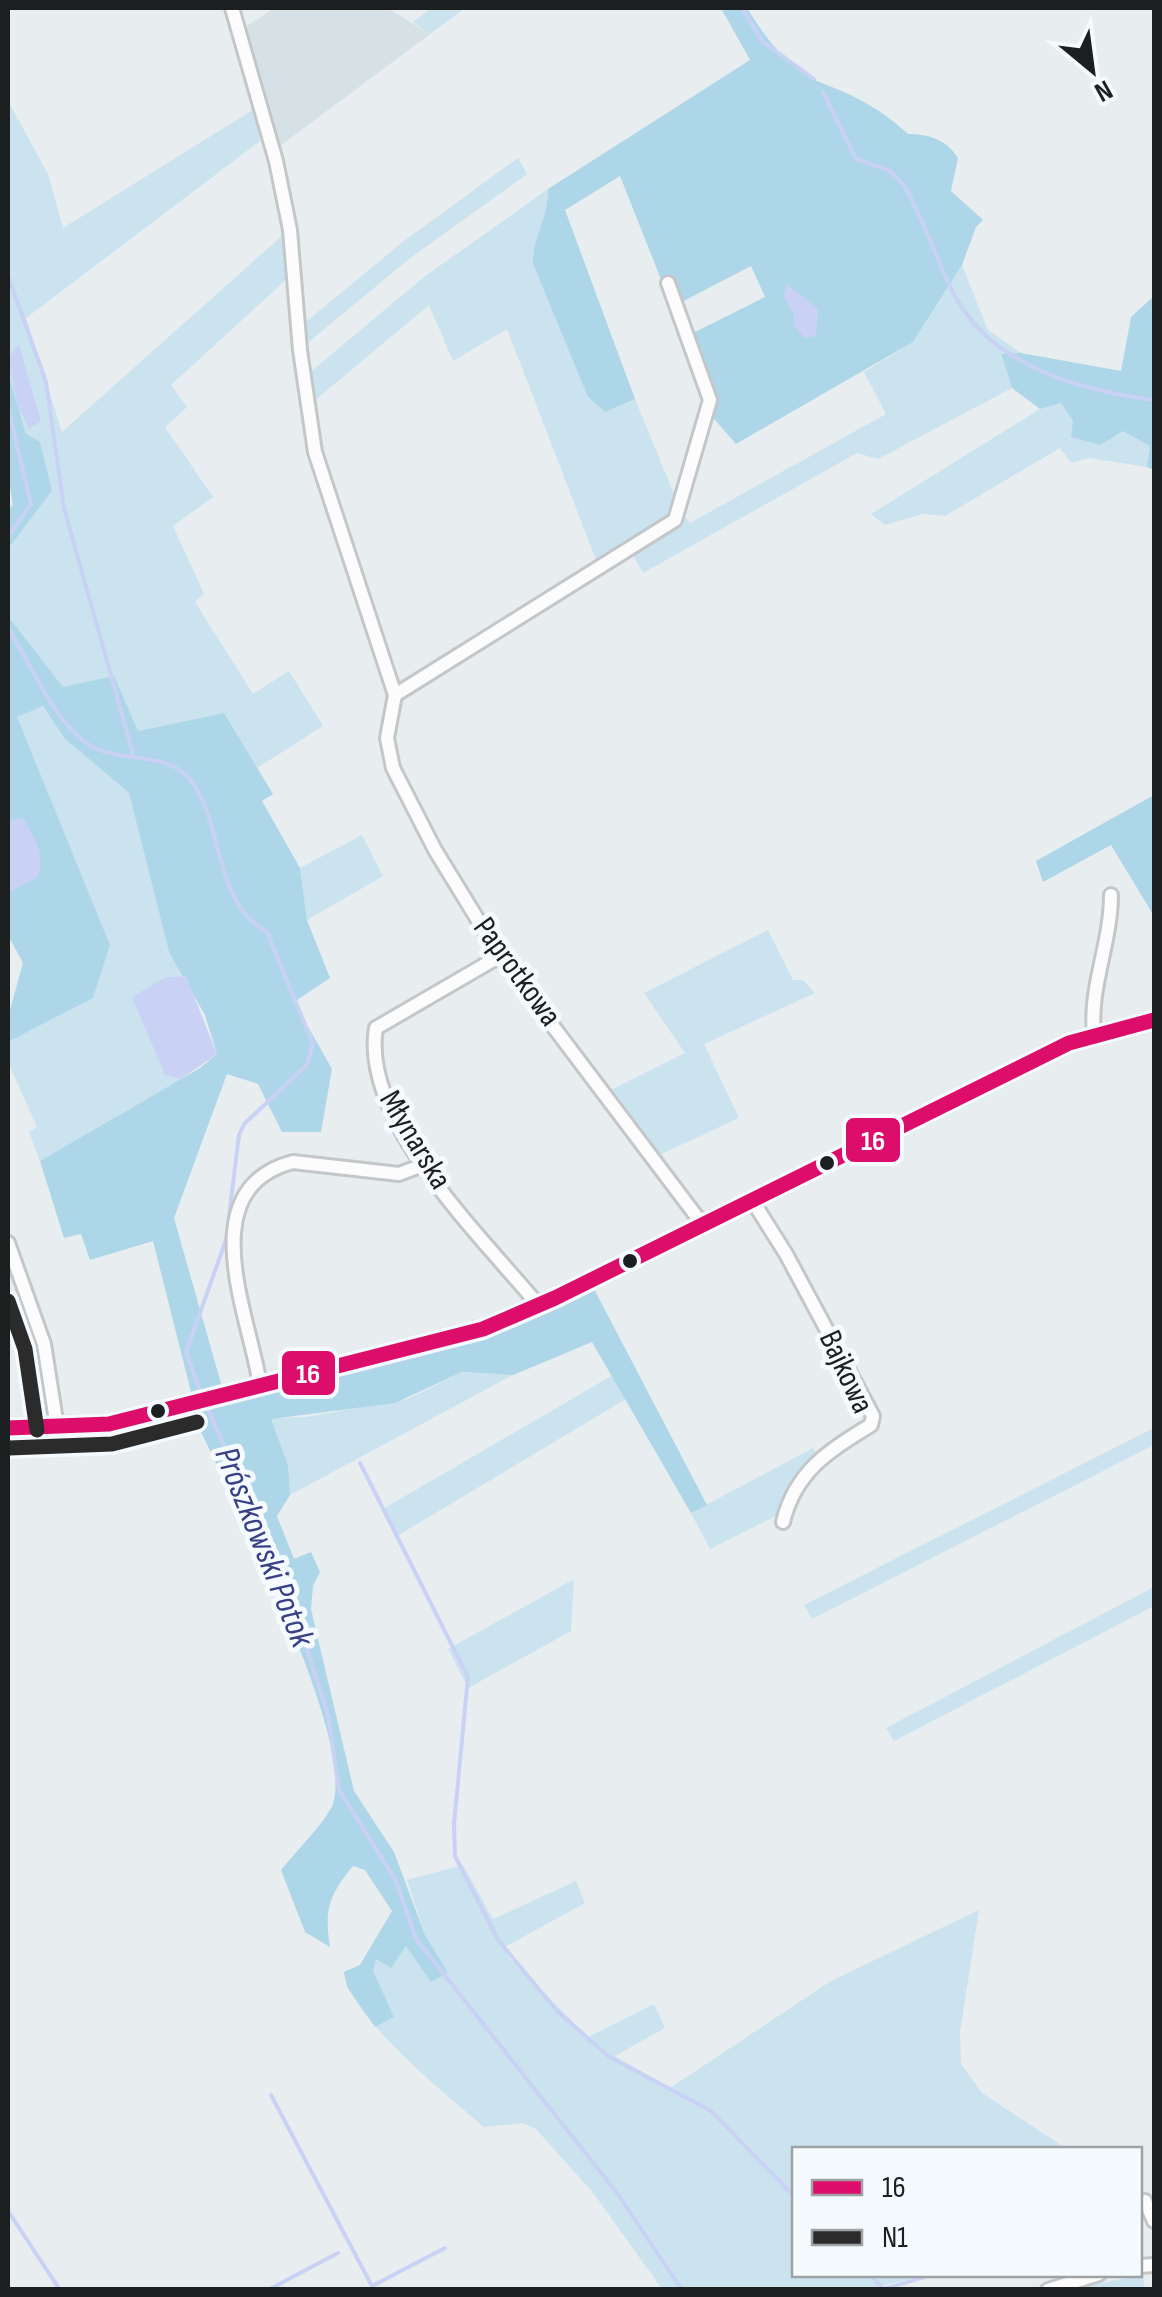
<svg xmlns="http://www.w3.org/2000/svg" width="1162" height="2297" viewBox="0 0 1162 2297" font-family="'Sofia Sans Condensed',sans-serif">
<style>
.built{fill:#d6e1e6}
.green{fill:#cae3ef}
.forest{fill:#aed6e9}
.water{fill:#c9d2f4}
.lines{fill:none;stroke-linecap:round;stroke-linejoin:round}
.stream{stroke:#c9d2f4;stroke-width:4}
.street-casing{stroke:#c4c7c9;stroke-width:18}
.secondary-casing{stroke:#c4c7c9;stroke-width:22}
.street{stroke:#fcfcfd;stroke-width:12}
.secondary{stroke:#fcfcfd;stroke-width:18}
.bus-1-casing{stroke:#f4fafe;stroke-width:22}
.bus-2-casing{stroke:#f4fafe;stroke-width:22}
.bus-1{stroke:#dd0d6b;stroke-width:15}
.bus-2{stroke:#2b2b2b;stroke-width:15}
.bus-dot{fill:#1c1f20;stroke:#f4fafe;stroke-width:4}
.labels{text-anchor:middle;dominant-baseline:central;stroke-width:10;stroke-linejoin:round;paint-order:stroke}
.street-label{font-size:32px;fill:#1c1f20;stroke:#f4fafe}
.water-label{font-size:35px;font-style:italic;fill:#394186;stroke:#f4fafe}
.line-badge{stroke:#f4fafe;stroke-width:4}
.badge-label{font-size:28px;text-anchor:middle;font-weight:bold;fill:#fff}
</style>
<rect width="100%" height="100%" fill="#e8edef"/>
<path class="built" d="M275,8H387L430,34L280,146L242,29Z"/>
<g class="green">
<path d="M432,8H465L430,34L413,22Z"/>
<path d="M8,101L48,174L63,228L256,108L260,141L26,318L62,432L283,235L288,278L171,385L187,407L165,427L213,497L173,526L204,594L195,602L253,694L289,671L323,726L257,768L224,713L138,731L63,687L8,616V549L52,491L26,434L8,373Z"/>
<path d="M518,158L527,174L409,259L305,345L302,325L404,241Z"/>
<path d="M548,189C548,221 532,237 533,264L588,397L605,412L635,399L681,511L690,523L886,414L864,372L913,342L962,265L988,330L1021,353L1001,355L1012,388L878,459L857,453L643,573L631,552L600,570L507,329L453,361L429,305L313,402L308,374L424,277Z"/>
<path d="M1061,402L1073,421L1123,431L1150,446L1147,467L1089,458L1071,463L1060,448L945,516L923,514L885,525L871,514L1040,409Z"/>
<path d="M43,706L65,739L129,793L169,952L186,976L166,977L151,1040L165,1075L181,1079L40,1161L29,1132L37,1127L8,1062V1042L93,998L110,945L16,716Z"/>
<path d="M362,835L383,876L307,920L300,868Z"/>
<path d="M768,930L793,980H803L815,993L704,1044L739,1118L659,1155L605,1093L685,1053L644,993Z"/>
<path d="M462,1372L513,1375L290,1495L288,1465L270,1418L306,1417L408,1399Z"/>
<path d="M613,1375L626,1399L397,1536L383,1509Z"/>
<path d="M1154,1428V1445L812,1619L804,1605Z"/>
<path d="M813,1448L819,1459L786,1511L710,1549L691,1513Z"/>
<path d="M574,1579L571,1631L468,1688L448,1649Z"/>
<path d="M1154,1587V1606L894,1741L886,1728Z"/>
<path d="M463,1865L493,1919L576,1881L585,1903L505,1947L509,1958L588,2037L654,2004L665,2028L615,2056L670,2088L831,1981L979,1910L960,2032L961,2064L982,2093L1067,2149L794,2150V2274L924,2275L871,2289H662L594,2194L536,2129L523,2123L484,2127C447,2095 351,2019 344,1972L360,1965L392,1912L447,1974L425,1935L407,1880Z"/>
<path d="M1131,2277H1143L1145,2290H1066Z"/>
</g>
<g class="forest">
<path d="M721,8H747C764,36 790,71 822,83C856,96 881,109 908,134C929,134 947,140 958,158L951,191L983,220L976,227L962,265L913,342L736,444L708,412L692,341L693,333L765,297L751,266L672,307L620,176L565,210L635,399L605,412L588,397L533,264C532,237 548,221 548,189L750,60Z"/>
<path d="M1154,296V470L1147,467L1150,446L1123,431L1100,445L1071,437L1073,421L1061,403L1040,409L1012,388L1001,354L1021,353L1121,371L1131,317Z"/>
<path d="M8,373L26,434L40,442L52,491L8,549V509L13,505L8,475Z"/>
<path d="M8,616L63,687L114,676L138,731L224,713L273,794L262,801L300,868L307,920L330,978L294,1002L332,1069L321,1132H282L258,1084L227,1074L174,1218L222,1387L192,1396L153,1241L90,1260L81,1234L64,1238L40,1161L200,1068L217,1054L205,1015L169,952L129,793L65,739L43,706L17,717L110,945L93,998L8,1042V1017L23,963L8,935Z"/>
<path d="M1154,795V916L1111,845L1043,882L1036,861Z"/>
<path d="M594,1289L707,1505L691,1513L592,1342L513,1375L462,1372L395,1403L271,1419L288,1465L290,1495L277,1516L294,1559L311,1552L320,1572L313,1586L311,1609L354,1791L394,1852L425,1935L448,1973L431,1982L406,1946L391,1968L376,1959L373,1971L394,2017L375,2027L347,1987L344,1972L360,1965L392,1911L365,1870L353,1866C329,1895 324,1910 330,1947L305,1932L281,1870C293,1855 327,1820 333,1804C355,1731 226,1489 192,1412L388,1352L542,1313Z"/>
</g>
<g class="water">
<path d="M787,284L818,309L816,336L805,338L793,325L794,315L784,296Z"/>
<path d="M19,345L41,421L29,429L17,404L8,357Z"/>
<path d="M23,818C35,838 45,853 38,877L8,893V820Z"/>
<path d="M186,976L217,1054L181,1079L165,1075L132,997L166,977Z"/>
</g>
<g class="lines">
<g class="stream">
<path d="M742,8L762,41L814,79"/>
<path d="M823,92L856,159L890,171L904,185C925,221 936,261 956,298C995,367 1079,390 1154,400"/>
<path d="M8,276L46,382L64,508L133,754"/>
<path d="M8,407L31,504L8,537"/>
<path d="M8,629C32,664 50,715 85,742C117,767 170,746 195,786C224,831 214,903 267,932L313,1044L307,1065L244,1124L239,1135L226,1240L186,1352L201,1394"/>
<path d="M207,1407L290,1596L328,1715L339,1790L396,1881L416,1939L617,2193L682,2290"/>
<path d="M360,1463L468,1677L454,1824L455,1856L498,1940L557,2011L608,2056L711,2111L794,2196"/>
<path d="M271,2095L374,2290"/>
<path d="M8,2211L60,2290"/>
<path d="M870,2274L883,2289"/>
<path d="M374,2285L445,2248"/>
<path d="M268,2290L338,2253"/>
<path d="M881,2290L934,2274"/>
</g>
<g class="street-casing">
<g id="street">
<path d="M232,8L276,161L290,230L300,350L315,452L395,695L387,738L393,768L435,850L500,956L703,1225"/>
<path d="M395,695L675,520L710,400L668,283"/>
<path d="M500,956L376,1028C360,1121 484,1239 539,1306"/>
<path d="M1094,1033C1089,988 1111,943 1111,895"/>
<path d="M752,1200L786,1254L873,1416L871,1425C829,1450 795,1472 783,1522"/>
<path d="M8,1243L44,1344L57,1427"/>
<path d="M260,1385C250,1317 190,1189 293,1162L399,1174L423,1165"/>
<path d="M1145,2201L1154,2221"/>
<path d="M1140,2266L1154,2265"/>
<path d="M1048,2290L1099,2274"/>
</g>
</g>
<g class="secondary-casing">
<path id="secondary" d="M8,1428L109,1424L483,1329L555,1298L1069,1043L1154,1020"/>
</g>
<use href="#street" class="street"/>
<use href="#secondary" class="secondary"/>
<g class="bus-1-casing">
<path id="bus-1" d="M8,1428L109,1424L483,1329L555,1298L1069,1043L1154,1020"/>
</g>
<g class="bus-2-casing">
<g id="bus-2">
<path d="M8,1301L25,1349L37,1430"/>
<path d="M9,1448L112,1444L197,1422"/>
</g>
</g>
<use href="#bus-1" class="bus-1"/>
<use href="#bus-2" class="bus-2"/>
</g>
<g class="bus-dot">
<circle cx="827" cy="1163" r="9"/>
<circle cx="630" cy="1261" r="9"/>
<circle cx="158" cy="1411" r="9"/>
</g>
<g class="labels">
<g class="street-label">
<text transform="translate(517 972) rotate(54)">Paprotkowa</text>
<text transform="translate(415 1140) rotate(59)">Młynarska</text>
<text transform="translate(846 1372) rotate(65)">Bajkowa</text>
</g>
<g class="water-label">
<text transform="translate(264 1547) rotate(68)">Prószkowski Potok</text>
</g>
</g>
<g class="line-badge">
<rect x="844" y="1116" width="58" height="48" rx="10" fill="#dd0d6b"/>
<rect x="280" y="1349" width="57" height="48" rx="10" fill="#dd0d6b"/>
</g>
<g class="badge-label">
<text x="873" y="1150">16</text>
<text x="308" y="1383">16</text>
</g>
<rect width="1162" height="2297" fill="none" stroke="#1c1f20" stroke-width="20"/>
<rect x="792" y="2147" width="350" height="130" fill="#f4fafe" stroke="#9ea2a5" stroke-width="2.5"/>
<rect x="812" y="2180" width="50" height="15" fill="#dd0d6b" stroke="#9ea2a5" stroke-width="2.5"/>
<text x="882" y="2197" font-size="30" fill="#1c1f20">16</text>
<rect x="812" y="2230" width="50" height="15" fill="#2b2b2b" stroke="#9ea2a5" stroke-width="2.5"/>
<text x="882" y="2247" font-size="30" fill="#1c1f20">N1</text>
<g transform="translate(1092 70) rotate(151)" stroke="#f4fafe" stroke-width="8" paint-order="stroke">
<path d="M0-8L18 38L0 25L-18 38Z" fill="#1c1f20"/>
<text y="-15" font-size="28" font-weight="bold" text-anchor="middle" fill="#1c1f20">N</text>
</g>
</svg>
